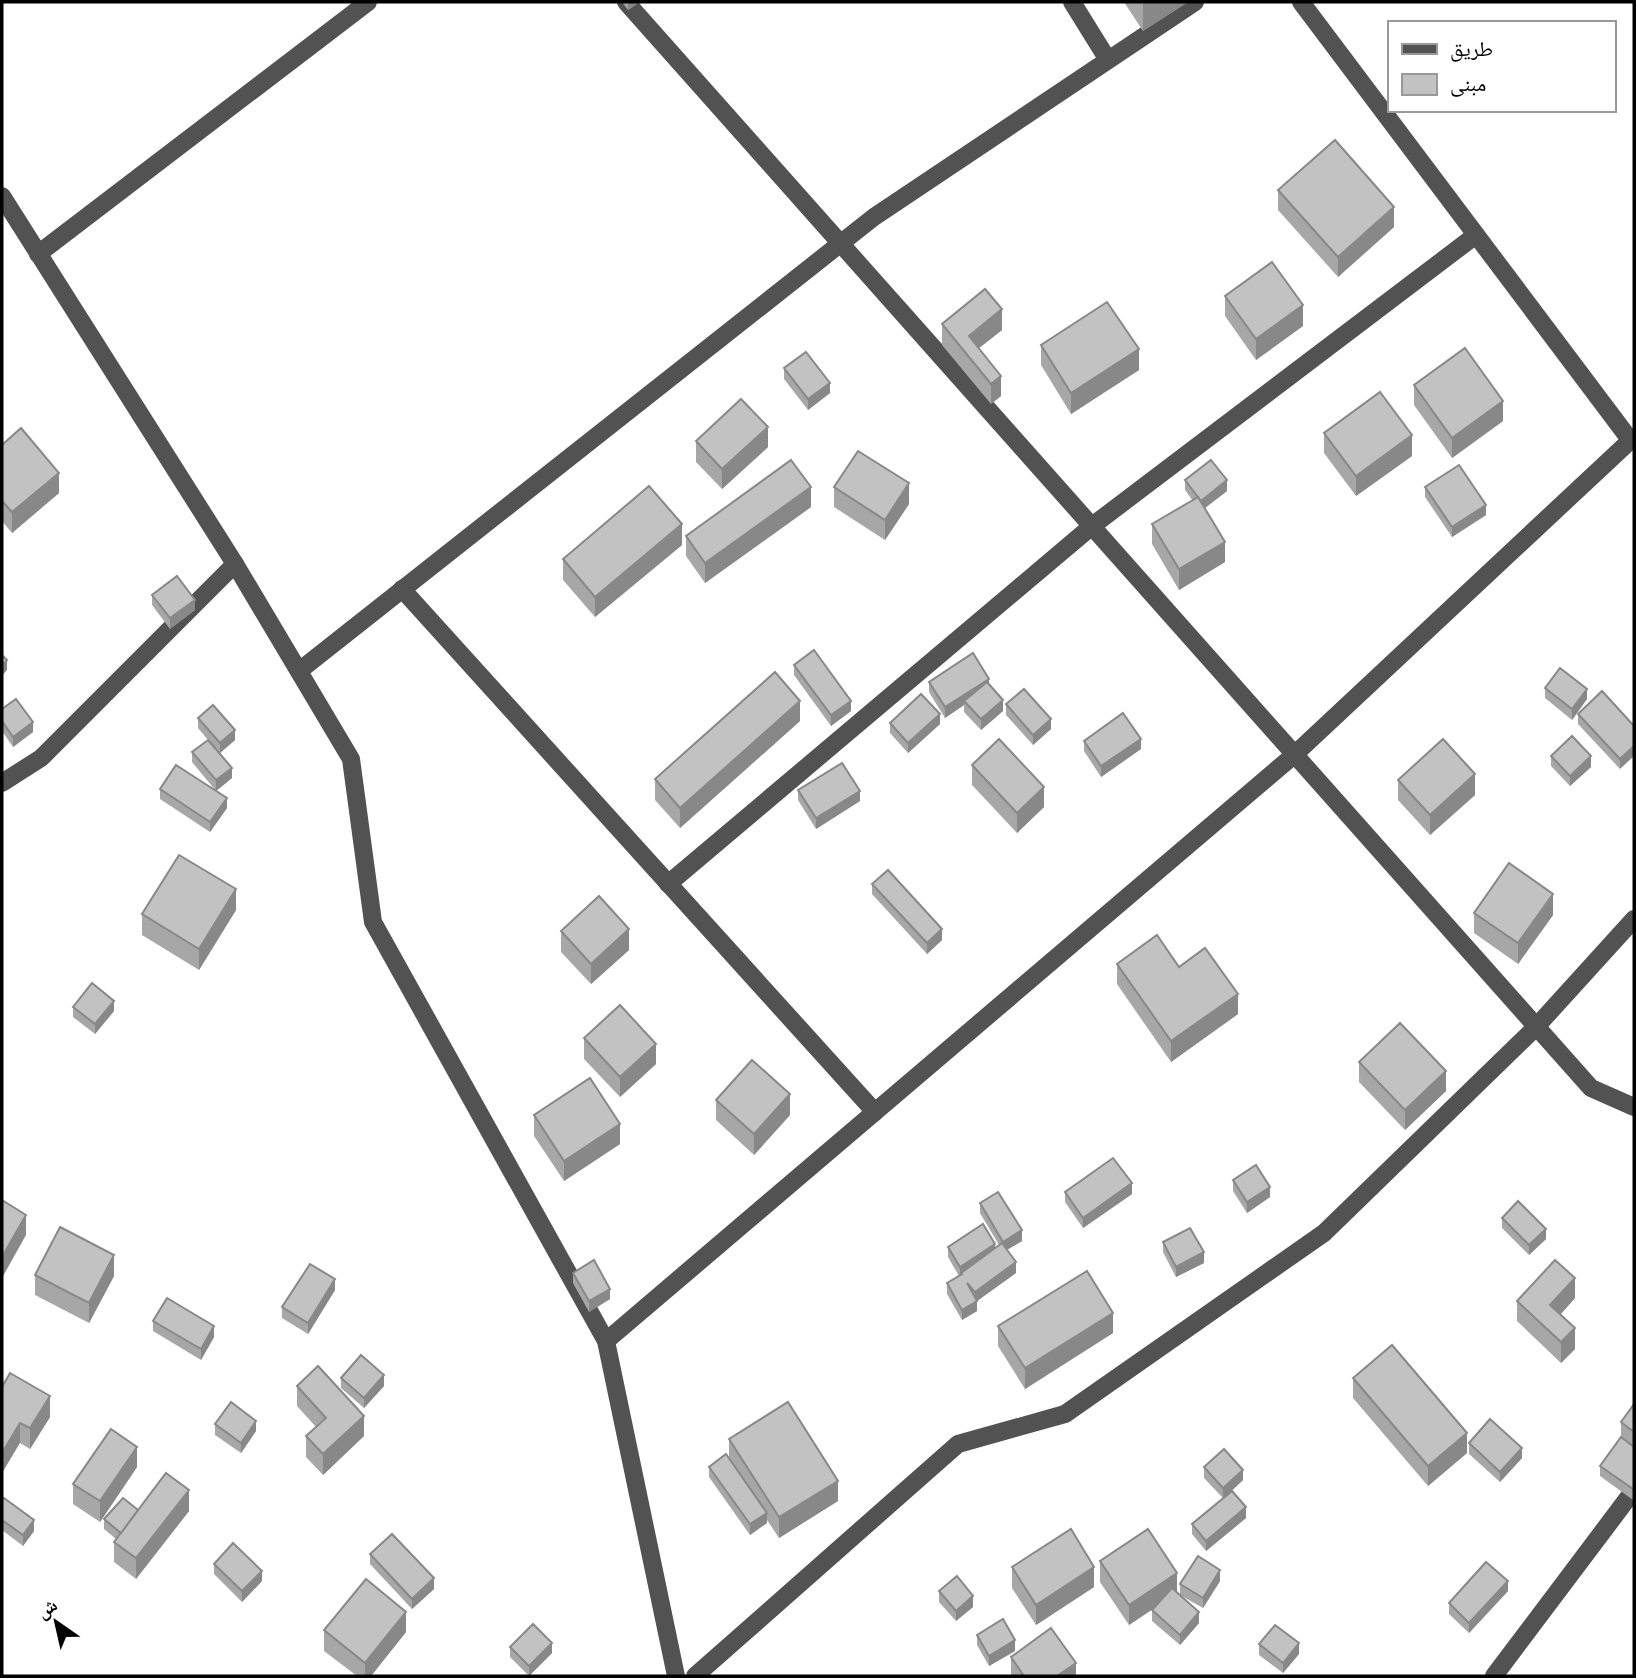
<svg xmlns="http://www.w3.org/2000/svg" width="1636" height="1678" viewBox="0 0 1636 1678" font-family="'Public Sans','Noto Naskh Arabic',sans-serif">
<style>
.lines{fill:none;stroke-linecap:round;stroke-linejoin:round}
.minor{stroke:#525252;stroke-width:18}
.wall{fill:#a7a7a7}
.shaded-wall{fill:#888}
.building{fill:#c2c2c2;stroke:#888;stroke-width:2}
</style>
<rect width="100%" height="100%" fill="#fff"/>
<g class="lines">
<g class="minor">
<path d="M626,2L1591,1088L1634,1107"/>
<path d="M1072,2L1108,60"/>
<path d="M1301,2L1631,441"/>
<path d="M2,196L235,564L351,759L373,922L606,1341L676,1676"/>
<path d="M38,254L368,2"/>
<path d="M402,589L875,1112"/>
<path d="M299,671L874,217L1195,2"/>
<path d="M2,783L41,758L235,564"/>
<path d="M668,884L1092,526L1476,235"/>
<path d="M606,1341L1294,755L1634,437"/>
<path d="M695,1676L958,1444L1065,1414L1324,1233L1536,1027L1634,919"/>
<path d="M1494,1676L1634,1490"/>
</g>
</g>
<g class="wall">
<path d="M622,2H640L628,10Z"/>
<path d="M1124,2H1188L1143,31Z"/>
<path d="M1278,190L1394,227L1338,277L1278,210Z"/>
<path d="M1225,296L1303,326L1256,360L1225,316Z"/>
<path d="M942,324L1002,330L979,348L1001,396L991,404L942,345Z"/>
<path d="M1041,345L1139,370L1071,414L1041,365Z"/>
<path d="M784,368L830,393L808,410L784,379Z"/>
<path d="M1414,385L1503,421L1452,458L1414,405Z"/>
<path d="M1324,433L1412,456L1356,496L1324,453Z"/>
<path d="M696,441L768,447L722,489L696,462Z"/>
<path d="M2,445L59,493L12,533L2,521Z"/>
<path d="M1185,480L1227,491L1205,508L1225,562L1179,590L1152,544V524L1193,501L1185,490Z"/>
<path d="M834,487L909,504L885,540L834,507Z"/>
<path d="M1425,487L1486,515L1452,537L1425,497Z"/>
<path d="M811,507L705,583L686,556V536Z"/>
<path d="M682,545L595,617L563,580V559Z"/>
<path d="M152,595L195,610L170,629L152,605Z"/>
<path d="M794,665L851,711L831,726L794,675Z"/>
<path d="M929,682L989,684L1003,711L981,730L964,712V705L945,718L929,692Z"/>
<path d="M1545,688L1587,699L1572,720L1545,698Z"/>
<path d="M1006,704L1051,729L1033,745L1006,715Z"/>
<path d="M2,709L33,732L13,747L2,731Z"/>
<path d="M1578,714L1634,726L1620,769L1578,724Z"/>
<path d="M198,718L235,740L220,753L232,778L216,791L192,762V752L208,740L198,728Z"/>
<path d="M800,721L680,828L655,800V779Z"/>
<path d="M890,723L940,724L908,753L890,733Z"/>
<path d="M1084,741L1141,749L1101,777L1084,751Z"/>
<path d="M1551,756L1591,767L1570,786L1551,766Z"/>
<path d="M972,765L1044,807L1017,833L972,785Z"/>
<path d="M1398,780L1475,795L1430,835L1398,800Z"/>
<path d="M160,789L227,808L210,832L160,799Z"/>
<path d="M798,790L860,801L816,829L798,800Z"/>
<path d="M872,884L942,940L927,954L872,894Z"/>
<path d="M236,910L199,970L142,935V914Z"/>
<path d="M1474,913L1553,915L1518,964L1474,933Z"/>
<path d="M561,931L629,950L591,984L561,952Z"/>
<path d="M1117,964L1179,967L1238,1014L1171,1062L1117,984Z"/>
<path d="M73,1007L114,1011L95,1034L73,1017Z"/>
<path d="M584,1038L656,1064L620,1097L584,1059Z"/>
<path d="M1359,1062L1446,1091L1405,1130L1359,1082Z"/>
<path d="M716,1100L790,1115L754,1155L716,1120Z"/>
<path d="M534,1115L620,1144L564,1181L534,1136Z"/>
<path d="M1233,1180L1270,1197L1247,1213L1233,1191Z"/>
<path d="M1065,1192L1132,1194L1083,1228L1065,1202Z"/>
<path d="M980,1203L1022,1241L1007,1250L1016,1273L977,1301V1311L962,1320L947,1294V1283L959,1276L948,1257V1247L995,1248L999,1245L980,1213Z"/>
<path d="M1502,1218L1546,1239L1529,1255L1502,1228Z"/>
<path d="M1163,1242L1204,1263L1176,1277L1163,1252Z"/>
<path d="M573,1273L610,1299L589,1312L573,1283Z"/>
<path d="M35,1275L114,1276L89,1323L35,1295Z"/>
<path d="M335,1290L308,1334L282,1318V1307Z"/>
<path d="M1575,1298L1560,1315L1575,1349L1561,1363L1517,1321V1301Z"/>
<path d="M153,1321L214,1337L201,1360L153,1331Z"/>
<path d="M998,1326L1113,1333L1025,1389L998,1346Z"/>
<path d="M341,1378L384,1386L364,1408L341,1388Z"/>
<path d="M1353,1378L1467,1453L1428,1486L1353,1398Z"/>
<path d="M297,1386L364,1436L323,1475L306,1457V1436L316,1427L297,1406Z"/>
<path d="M2,1387L50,1417L30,1449L20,1443Z"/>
<path d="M1634,1404V1498L1633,1500L1600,1476V1466L1621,1437V1422Z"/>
<path d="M215,1424L256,1431L241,1453L215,1435Z"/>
<path d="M729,1439L838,1501L779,1538L767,1520V1523L750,1535L709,1477V1467L729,1459Z"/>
<path d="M1469,1443L1522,1458L1500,1482L1469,1454Z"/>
<path d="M137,1467L100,1522L73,1504V1484Z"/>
<path d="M1204,1467L1243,1480L1227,1495L1246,1518L1206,1551L1192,1534V1524L1223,1498L1204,1478Z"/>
<path d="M2,1500L34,1531L23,1546L2,1530Z"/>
<path d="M138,1510L189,1511L136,1579L114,1562V1542L116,1539L104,1529V1519Z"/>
<path d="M370,1554L434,1589L412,1609L370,1564Z"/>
<path d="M1100,1561L1177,1592L1199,1623L1180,1645L1152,1621V1610L1154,1608L1129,1625L1100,1582Z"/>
<path d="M214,1564L262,1581L242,1602L214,1574Z"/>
<path d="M1012,1567L1094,1587L1036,1625L1012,1588Z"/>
<path d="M1220,1581L1203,1608L1180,1595V1584Z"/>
<path d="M939,1591L973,1607L956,1621L939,1602Z"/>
<path d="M1508,1591L1469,1633L1449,1614V1603Z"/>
<path d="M324,1630L406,1632L371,1676H357L324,1651Z"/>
<path d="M977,1635L1015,1651L989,1666L977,1645Z"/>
<path d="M1259,1644L1299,1654L1283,1673L1259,1655Z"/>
<path d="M510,1647L552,1653L529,1676L510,1657Z"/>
<path d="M1011,1657L1076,1676H1011Z"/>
</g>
<g class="shaded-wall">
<path d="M628,2H640L628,10Z"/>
<path d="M1143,2H1188L1143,31Z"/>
<path d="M1394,207V227L1338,277V257Z"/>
<path d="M1303,305V326L1256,360V339Z"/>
<path d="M1002,309V330L969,356V336Z"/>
<path d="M1139,349V370L1071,414V393Z"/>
<path d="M1001,376V396L991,404V384Z"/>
<path d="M830,383V393L808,410V399Z"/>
<path d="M1503,401V421L1452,458V438Z"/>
<path d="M768,427V447L722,489V469Z"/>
<path d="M1412,435V456L1356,496V476Z"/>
<path d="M59,473V493L12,533V512Z"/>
<path d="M1227,480V491L1201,511V501Z"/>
<path d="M909,483V504L885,540V520Z"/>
<path d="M811,487V507L705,583V563Z"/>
<path d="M1486,505V515L1452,537V527Z"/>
<path d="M682,524V545L595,617V597Z"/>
<path d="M1225,542V562L1179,590V569Z"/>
<path d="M195,600V610L170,629V618Z"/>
<path d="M7,660V670L2,676V666Z"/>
<path d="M989,679V689L964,701V705L945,718V707Z"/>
<path d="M1587,689V699L1572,720V709Z"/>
<path d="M1003,700V711L981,730V719Z"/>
<path d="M800,701V721L680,828V808Z"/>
<path d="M851,701V711L831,726V715Z"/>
<path d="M940,714V724L908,753V743Z"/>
<path d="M1051,719V729L1033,745V735Z"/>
<path d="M33,722V732L13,747V737Z"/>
<path d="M235,730V740L220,753V743Z"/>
<path d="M1141,739V749L1101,777V766Z"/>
<path d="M1634,746V756L1620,769V759Z"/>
<path d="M1591,756V767L1570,786V776Z"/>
<path d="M232,768V778L216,791V780Z"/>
<path d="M1475,774V795L1430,835V815Z"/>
<path d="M1044,787V807L1017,833V813Z"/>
<path d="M860,791V801L816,829V818Z"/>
<path d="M227,798V808L210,832V822Z"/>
<path d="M236,889V910L199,970V949Z"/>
<path d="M1553,894V915L1518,964V943Z"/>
<path d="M629,929V950L591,984V964Z"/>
<path d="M942,929V940L927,954V943Z"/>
<path d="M1238,994V1014L1171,1062V1041Z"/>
<path d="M114,1001V1011L95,1034V1024Z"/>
<path d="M656,1044V1064L620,1097V1077Z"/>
<path d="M1446,1071V1091L1405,1130V1110Z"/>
<path d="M790,1094V1115L754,1155V1134Z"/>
<path d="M620,1124V1144L564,1181V1161Z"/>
<path d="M1132,1183V1194L1083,1228V1218Z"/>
<path d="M1270,1187V1197L1247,1213V1202Z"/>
<path d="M26,1215V1235L2,1278V1257Z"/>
<path d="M1546,1229V1239L1529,1255V1245Z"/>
<path d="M1022,1230V1241L1003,1252V1242Z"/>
<path d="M995,1244V1255L961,1273V1276L960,1277V1267Z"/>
<path d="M1204,1252V1263L1176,1277V1267Z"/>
<path d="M114,1255V1276L89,1323V1303Z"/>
<path d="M1016,1262V1273L977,1301V1311L962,1320V1310L975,1302V1292Z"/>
<path d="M1575,1278V1298L1550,1326V1305Z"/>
<path d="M335,1279V1290L308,1334V1323Z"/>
<path d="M610,1289V1299L589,1312V1301Z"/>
<path d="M1113,1313V1333L1025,1389V1368Z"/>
<path d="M214,1326V1337L201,1360V1349Z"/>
<path d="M1575,1328V1349L1561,1363V1342Z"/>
<path d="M384,1375V1386L364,1408V1398Z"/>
<path d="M50,1396V1417L30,1449V1428Z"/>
<path d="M364,1416V1436L323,1475V1454Z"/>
<path d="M256,1421V1431L241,1453V1443Z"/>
<path d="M20,1423V1443L2,1473V1453Z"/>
<path d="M1467,1433V1453L1428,1486V1466Z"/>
<path d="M137,1447V1467L100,1522V1501Z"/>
<path d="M1522,1448V1458L1500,1482V1472Z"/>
<path d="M1243,1470V1480L1223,1499V1488Z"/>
<path d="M838,1481V1501L779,1538V1517Z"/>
<path d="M189,1490V1511L136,1579V1558Z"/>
<path d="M1246,1507V1518L1206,1551V1541Z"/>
<path d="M767,1513V1523L750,1535V1524Z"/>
<path d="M34,1520V1531L23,1546V1535Z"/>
<path d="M1094,1567V1587L1036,1625V1605Z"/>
<path d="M1220,1570V1581L1203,1608V1598Z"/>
<path d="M262,1571V1581L242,1602V1591Z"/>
<path d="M1177,1573V1593L1129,1625V1605Z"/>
<path d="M434,1578V1589L412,1609V1599Z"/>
<path d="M1508,1581V1591L1469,1633V1623Z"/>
<path d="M973,1596V1607L956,1621V1611Z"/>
<path d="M406,1612V1632L371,1676H365V1663Z"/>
<path d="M1199,1612V1623L1180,1645V1635Z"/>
<path d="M1015,1640V1651L989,1666V1656Z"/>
<path d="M552,1643V1653L529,1676V1666Z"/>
<path d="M1299,1643V1654L1283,1673V1663Z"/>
<path d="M1076,1663V1676H1057Z"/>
</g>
<g class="building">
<path d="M1335,140L1394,207L1338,257L1278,190Z"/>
<path d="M1272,262L1303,305L1256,339L1225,296Z"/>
<path d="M985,289L1002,309L969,336L1001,376L991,384L942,324Z"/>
<path d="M1107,302L1139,349L1071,393L1041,345Z"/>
<path d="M1465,348L1503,401L1452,438L1414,385Z"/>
<path d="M806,352L830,383L808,399L784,368Z"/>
<path d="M1380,392L1412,435L1356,476L1324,433Z"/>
<path d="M741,399L768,427L722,469L696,441Z"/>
<path d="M21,428L59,473L12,512L2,501V445Z"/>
<path d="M858,451L909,483L885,520L834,487Z"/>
<path d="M791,460L811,487L705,563L686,536Z"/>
<path d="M1211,460L1227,480L1201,501L1185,480Z"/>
<path d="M1459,465L1486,505L1452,527L1425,487Z"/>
<path d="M649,486L682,524L595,597L563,559Z"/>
<path d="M1198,497L1225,542L1179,569L1152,524Z"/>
<path d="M177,576L195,600L170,618L152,595Z"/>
<path d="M814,650L851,701L831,715L794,665Z"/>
<path d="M973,653L989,679L945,707L929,682Z"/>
<path d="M2,655L7,660L2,666Z"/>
<path d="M1560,668L1587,689L1572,709L1545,688Z"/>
<path d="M775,672L800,701L680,808L655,779Z"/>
<path d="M987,682L1003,700L981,719L964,701Z"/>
<path d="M1024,689L1051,719L1033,735L1006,704Z"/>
<path d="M1602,691L1634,726V746L1620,759L1578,714Z"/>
<path d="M921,694L940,714L908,743L890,723Z"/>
<path d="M16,699L33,722L13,737L2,721V709Z"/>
<path d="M213,705L235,730L220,743L198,718Z"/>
<path d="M1123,713L1141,739L1101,766L1084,741Z"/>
<path d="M1572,736L1591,756L1570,776L1551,756Z"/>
<path d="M999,739L1044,787L1017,813L972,765Z"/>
<path d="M1443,739L1475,774L1430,815L1398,780Z"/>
<path d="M208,740L232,768L216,780L192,752Z"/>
<path d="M842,763L860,791L816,818L798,790Z"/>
<path d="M176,765L227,798L210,822L160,789Z"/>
<path d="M179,855L236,889L199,949L142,914Z"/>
<path d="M1509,863L1553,894L1518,943L1474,913Z"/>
<path d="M888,870L942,929L927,943L872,884Z"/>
<path d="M599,896L629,929L591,964L561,931Z"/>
<path d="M1157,935L1179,967L1205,948L1238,994L1171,1041L1117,964Z"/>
<path d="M92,983L114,1001L95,1024L73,1007Z"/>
<path d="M620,1005L656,1044L620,1077L584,1038Z"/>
<path d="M1400,1023L1446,1071L1405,1110L1359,1062Z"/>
<path d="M752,1060L790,1094L754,1134L716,1100Z"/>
<path d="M590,1078L620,1124L564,1161L534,1115Z"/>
<path d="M1113,1158L1132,1183L1083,1218L1065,1192Z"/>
<path d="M1256,1165L1270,1187L1247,1202L1233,1180Z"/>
<path d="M998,1192L1022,1230L1003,1242L980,1203Z"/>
<path d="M2,1200L26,1215L2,1257Z"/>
<path d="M1518,1201L1546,1229L1529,1245L1502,1218Z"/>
<path d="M983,1224L995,1244L960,1267L948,1247Z"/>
<path d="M60,1227L114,1255L89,1303L35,1275Z"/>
<path d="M1190,1228L1204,1252L1176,1267L1163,1242Z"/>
<path d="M1002,1243L1016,1262L975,1292L967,1283L977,1301L962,1310L947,1283L962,1274L961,1273Z"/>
<path d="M594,1260L610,1289L589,1301L573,1273Z"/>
<path d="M1555,1260L1575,1278L1550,1305L1575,1328L1561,1342L1517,1301Z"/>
<path d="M310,1264L335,1279L308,1323L282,1307Z"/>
<path d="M1087,1271L1113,1313L1025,1368L998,1326Z"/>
<path d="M167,1298L214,1326L201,1349L153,1321Z"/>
<path d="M1392,1345L1467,1433L1428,1466L1353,1378Z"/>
<path d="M361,1355L384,1375L364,1398L341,1378Z"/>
<path d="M318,1366L364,1416L323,1454L306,1436L326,1418L297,1386Z"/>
<path d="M10,1373L50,1396L30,1428L20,1423L2,1453V1387Z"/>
<path d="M231,1402L256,1421L241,1443L215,1424Z"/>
<path d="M788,1402L838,1481L779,1517L729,1439Z"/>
<path d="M1634,1404V1432L1621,1422Z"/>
<path d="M1490,1419L1522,1448L1500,1472L1469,1443Z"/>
<path d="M111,1429L137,1447L100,1501L73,1484Z"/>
<path d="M1621,1437L1634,1447V1488L1633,1489L1600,1466Z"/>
<path d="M1224,1449L1243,1470L1223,1488L1204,1467Z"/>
<path d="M726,1454L767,1513L750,1524L709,1467Z"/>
<path d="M166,1473L189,1490L136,1558L114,1542Z"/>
<path d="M1232,1491L1246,1507L1206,1541L1192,1524Z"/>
<path d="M4,1498L34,1520L23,1535L2,1520V1500Z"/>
<path d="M123,1498L138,1510L121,1533L104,1519Z"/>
<path d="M1071,1529L1094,1567L1036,1605L1012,1567Z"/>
<path d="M1148,1529L1177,1573L1129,1605L1100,1561Z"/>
<path d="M392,1534L434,1578L412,1599L370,1554Z"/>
<path d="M233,1543L262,1571L242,1591L214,1564Z"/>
<path d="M1198,1556L1220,1570L1203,1598L1180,1584Z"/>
<path d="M1486,1562L1508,1581L1469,1623L1449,1603Z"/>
<path d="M957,1576L973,1596L956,1611L939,1591Z"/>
<path d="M366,1579L406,1612L365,1663L324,1630Z"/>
<path d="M1172,1588L1199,1612L1180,1635L1152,1610Z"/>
<path d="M1003,1619L1015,1640L989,1656L977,1635Z"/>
<path d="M533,1624L552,1643L529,1666L510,1647Z"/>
<path d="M1275,1625L1299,1643L1283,1663L1259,1644Z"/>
<path d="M1051,1628L1076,1663L1057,1676H1024L1011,1657Z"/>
</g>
<rect width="1636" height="1678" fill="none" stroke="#000000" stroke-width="7"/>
<rect x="1388" y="21" width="228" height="91" fill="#ffffff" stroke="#999999" stroke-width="2"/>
<rect x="1402" y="44" width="35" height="10" fill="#525252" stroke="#999999" stroke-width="2"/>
<text x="1450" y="56" font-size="21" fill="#000000">طريق</text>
<rect x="1402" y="74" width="35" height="21" fill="#c2c2c2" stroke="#999999" stroke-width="2"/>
<text x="1450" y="91" font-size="21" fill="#000000">مبنى</text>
<g transform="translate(56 1622) rotate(326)" stroke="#ffffff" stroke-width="5" paint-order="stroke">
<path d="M0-5L12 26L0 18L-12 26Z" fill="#000000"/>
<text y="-10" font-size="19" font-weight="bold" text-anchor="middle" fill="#000000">ش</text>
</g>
</svg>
